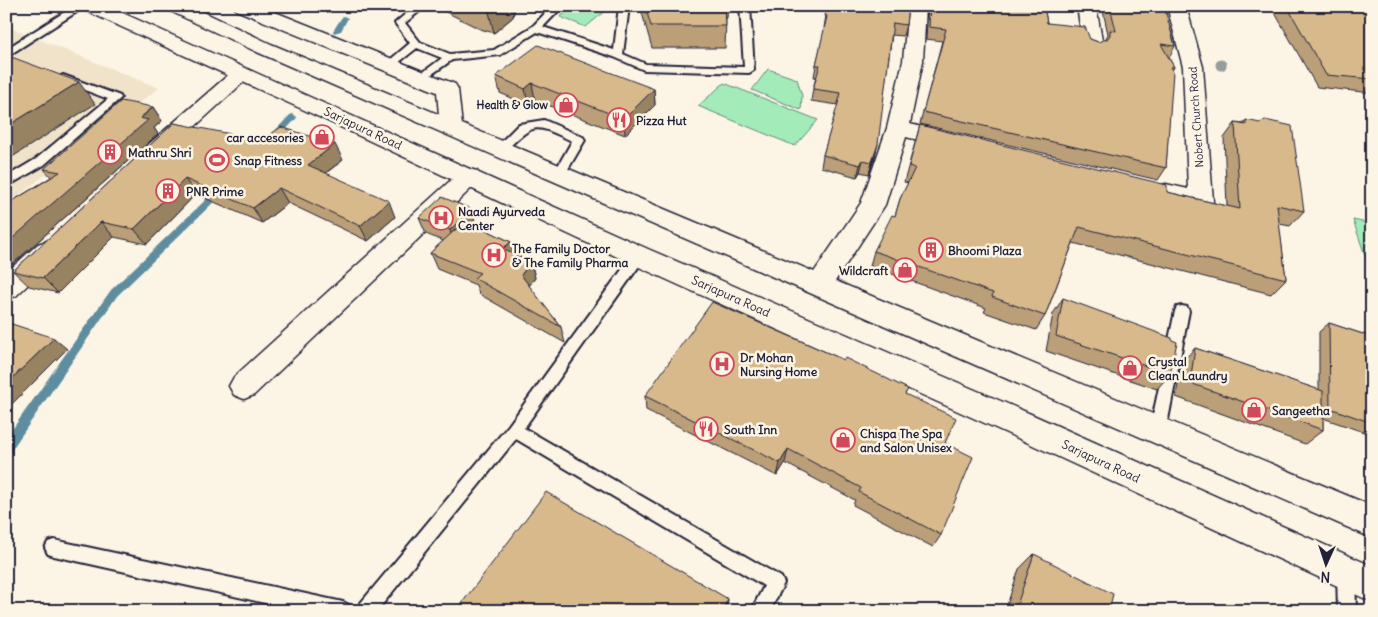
<svg xmlns="http://www.w3.org/2000/svg" width="1378" height="617" viewBox="0 0 1378 617" font-family="Delius,sans-serif">
<style>
.built{fill:#f1e3ca}
.green{fill:#a3ecba;stroke:#62877a}
.lines{fill:none;stroke-linecap:round;stroke-linejoin:round}
.stream{fill:#5e8da0;fill-rule:evenodd}
.lane-casing{stroke:#22223b;stroke-width:4}
.street-casing{stroke:#22223b;stroke-width:3}
.primary-casing{stroke:#22223b;stroke-width:3}
.lane{fill:#fcf5e5;fill-rule:evenodd}
.street{fill:#fcf5e5;fill-rule:evenodd}
.primary{fill:#fcf5e5;fill-rule:evenodd}
.tree{fill:#969c99}
.wall{fill:#ba9f78;stroke:#22223b}
.shaded-wall{fill:#978262;stroke:#22223b}
.building{fill:#d8b98c;stroke:#22223b}
.labels{text-anchor:middle;dominant-baseline:central;stroke-width:5;stroke-linejoin:round;paint-order:stroke}
.far-poi-label{font-size:11px;font-weight:bold;fill:#22223b;stroke:#fcf5e5;text-anchor:end}
.far-street-label{font-size:11px;fill:#22223b;stroke:#fcf5e5}
.poi-label{font-size:12px;font-weight:bold;fill:#22223b;stroke:#fcf5e5;text-anchor:start}
.street-label{font-size:12px;fill:#22223b;stroke:#fcf5e5}
</style>
<rect width="100%" height="100%" fill="#fcf5e5"/>
<filter id="ink" filterUnits="userSpaceOnUse"><feTurbulence type="fractalNoise" baseFrequency=".02" numOctaves="2"/><feDisplacementMap in="SourceGraphic" scale="10" xChannelSelector="R" yChannelSelector="G"/><feConvolveMatrix kernelMatrix="1 2 1 2 8 2 1 2 1" color-interpolation-filters="sRGB"/></filter>
<g filter="url(#ink)">
<path class="built" d="M6,26L159,88L6,205Z"/>
<g class="green">
<path d="M575,6H611L586,27L560,17Z"/>
<path d="M768,69L797,79L802,96L801,110L752,90Z"/>
<path d="M724,83L818,120L795,146L698,106Z"/>
<path d="M1353,220L1372,224V276Z"/>
</g>
<g class="lines">
<g class="stream">
<path d="M344,16L348,18L341,31L334,33L333,31L342,17Z"/>
<path d="M293,114L297,117L296,119L278,138H272V134L290,115Z"/>
<path d="M219,189L223,192L222,194L117,296L10,452L6,453V438L111,290L216,190Z"/>
</g>
<g class="lane-casing">
<g id="lane">
<path d="M74,6H86L6,57V49Z"/>
<path d="M415,6H426L405,23L420,42L450,54L494,50L533,26L552,6H563L543,27L614,50L619,6H629L623,54L646,64L744,67L740,6H750L754,70L749,73L644,70L614,57L537,32L500,55L452,60L422,81L417,78L418,76L442,58L417,48L393,67H385L384,65L410,43L395,23Z"/>
<path d="M63,75L120,96L121,98L44,165L6,187V177L36,159L108,99L59,80L58,78Z"/>
<path d="M544,120L583,137L585,140L564,176L560,177L554,173L572,141C535,124 536,121 505,151L501,152L495,148L519,124Z"/>
<path d="M639,251L644,253L646,256L644,259L524,428L781,577L784,583L770,611H751L764,586L516,439L377,611H356L359,605L509,425L634,253Z"/>
<path d="M1182,306L1187,307L1189,311L1166,430L1163,435L1158,437L1153,435L1150,430L1175,311L1177,307Z"/>
<path d="M54,540L343,602L349,605L352,611H301L54,556L48,554L45,548L48,542Z"/>
<path d="M1346,564L1352,567L1355,573L1356,611H1338L1337,573L1340,567Z"/>
</g>
</g>
<g class="street-casing">
<g id="street">
<path d="M234,6H260L455,84L458,89L462,126L459,131L451,133L443,131L440,126L437,92L236,10Z"/>
<path d="M908,6H926L923,61L910,124L962,137L965,142L962,147L954,149L906,137L885,205L828,292L819,295L810,292L806,285L810,278L861,203L887,128L903,61Z"/>
<path d="M1077,6H1096L1103,46L1100,50L1093,52L1086,50L1083,46Z"/>
<path d="M1167,6H1186L1203,67L1213,201L1210,207L1201,210L1157,198L1154,192L1157,186L1166,184L1188,189L1183,67Z"/>
<path d="M241,68L248,70L251,74L248,78L165,154L157,157L149,154L146,149L149,144L234,70Z"/>
<path d="M469,169L477,171L481,177L477,183L254,395L244,399L234,395L229,386L234,377L461,171Z"/>
<path d="M47,241L56,244L60,251L56,258L16,296L6,299V273L38,244Z"/>
</g>
</g>
<g class="primary-casing">
<g id="primary">
<path d="M82,6H107L648,249L1033,415L1372,566V602L1011,435L630,263L302,109L84,10Z"/>
<path d="M166,6H191L271,44L1372,506V538L257,52L168,10Z"/>
</g>
</g>
<use href="#lane" class="lane"/>
<use href="#street" class="street"/>
<use href="#primary" class="primary"/>
</g>
<circle class="tree" cx="1221" cy="65" r="5.5"/>
<g class="wall">
<path d="M434,6H515L513,17L494,33L480,29Z"/>
<path d="M640,6H728L727,18H726L725,48H652Z"/>
<path d="M806,6H908L906,25L903,36L892,35L875,156L869,174L860,172L857,177L821,167L823,155L838,105L811,101L813,89L816,77H814L816,65L825,28H824L827,9L806,7Z"/>
<path d="M928,6H1044L1047,23L1098,42L1105,40L1108,34L1103,11L1106,6H1164L1175,46L1169,58L1174,67L1172,71L1166,168L1158,180L920,124L942,41L926,39Z"/>
<path d="M1271,6H1372V93L1317,87Z"/>
<path d="M496,76L654,89L655,105L625,135L535,100L528,105L500,93Z"/>
<path d="M153,107L162,121L154,128L158,134L6,270V205L51,177L44,169Z"/>
<path d="M1246,120L1304,211L1290,226L1279,224L1286,279L1271,294L1073,243L1045,316L1036,330L984,312L986,308L870,266L874,251L895,216L900,199L908,183L904,182L920,125L1167,192L1227,206L1224,138L1235,123L1243,124Z"/>
<path d="M174,123L343,160L326,173L395,217L368,241L288,203L262,223L196,194L147,244L114,237L58,293L29,286L13,271Z"/>
<path d="M419,218L476,225L511,242L514,254L531,262L535,278L529,286L561,327L565,343L479,294L476,285L437,269L430,253L443,241L426,234Z"/>
<path d="M1063,298L1170,374L1157,389L1046,351L1053,314Z"/>
<path d="M1329,323L1372,337V435L1323,418V430L1305,444L1176,397L1181,363L1195,348L1319,390V332Z"/>
<path d="M908,389L905,394L945,443L941,535L933,547L853,505L855,500L785,463L777,476L646,410L645,396Z"/>
<path d="M1034,554L1109,611H1005L1019,569Z"/>
</g>
<g class="shaded-wall">
<path d="M496,6H515L513,17L494,33L489,12Z"/>
<path d="M79,82L95,104L6,161V127Z"/>
<path d="M532,83L535,100L528,105L525,89Z"/>
<path d="M654,89L655,105L625,135L624,119Z"/>
<path d="M153,107L162,121L154,128L158,134L6,270V244Z"/>
<path d="M335,144L343,160L316,180L308,165Z"/>
<path d="M878,144L875,156L869,174L872,162Z"/>
<path d="M863,160L860,172L857,177L860,165Z"/>
<path d="M185,179L196,194L147,244L134,229Z"/>
<path d="M279,188L288,203L262,223L253,208Z"/>
<path d="M389,201L395,217L368,241L360,226Z"/>
<path d="M471,209L476,225L455,247L450,230Z"/>
<path d="M101,222L114,237L58,293L43,278Z"/>
<path d="M511,242L515,258L502,249Z"/>
<path d="M531,262L535,278L525,291L521,275Z"/>
<path d="M54,338L67,349L6,410V384Z"/>
<path d="M788,449L785,463L777,476L780,463Z"/>
<path d="M728,599L727,609L726,611H722Z"/>
</g>
<g class="building">
<path d="M472,6H496L489,12Z"/>
<path d="M645,6H725L726,26H651Z"/>
<path d="M827,6H908L906,25L893,23L878,144L872,162L863,160L860,165L823,155L841,93L813,89L820,65H816L827,16H825Z"/>
<path d="M930,6H1044L1047,23L1085,27L1090,39L1098,42L1107,39L1110,35V30L1116,31L1110,6H1164L1175,46L1161,44L1174,67H1170L1173,72L1166,168L923,112L946,29L929,27Z"/>
<path d="M1287,6H1372V79L1326,75Z"/>
<path d="M538,45L654,89L624,119L532,83L525,89L496,76Z"/>
<path d="M6,55L79,82L6,127Z"/>
<path d="M121,101L153,107L140,118L148,120L6,244V205L60,172L44,169Z"/>
<path d="M1246,120L1260,123L1265,120L1292,126L1304,211L1277,205L1286,279L1079,227L1045,316L992,297L993,293L874,251L892,215L895,216L900,199L915,168L909,166L920,125L1167,185V192L1240,209L1235,123L1246,125Z"/>
<path d="M174,123L262,140L281,127L335,144L308,165L389,201L360,226L279,188L253,208L185,179L134,229L101,222L43,278L13,271Z"/>
<path d="M442,197L471,209L450,230L419,218Z"/>
<path d="M466,220L511,242L502,249L531,262L521,275L561,327L474,278L480,273L430,253Z"/>
<path d="M1063,298L1172,338V340L1177,342L1170,374L1056,336Z"/>
<path d="M712,302L844,360L845,358L908,389L905,394L956,418L945,443L973,457L941,535L859,492L861,488L788,449L780,463L645,396Z"/>
<path d="M6,322L54,338L6,384Z"/>
<path d="M1329,323L1372,337V423L1330,408Z"/>
<path d="M1195,348L1323,391V430L1190,383Z"/>
<path d="M546,492L728,599L722,611H456Z"/>
<path d="M1034,554L1113,594L1109,611H1015Z"/>
</g>
</g>
<defs>
<g id="shop-ring" transform="scale(1.25)"><circle r="9.5" fill="#fcf5e5" stroke="#d1495b" stroke-width="1.5"/><path d="M-5-2.5h2.3a2.7 3.5 0 0 1 5.4 0H5L5.5 6h-11ZM-1.5-2.5h3a1.5 2.3 0 0 0-3 0Z" fill="#d1495b"/></g>
<g id="restaurant-ring" transform="scale(1.25)"><circle r="9.5" fill="#fcf5e5" stroke="#d1495b" stroke-width="1.5"/><path d="M-5-6h1v4h1v-4h1v4h1v-4h1v5L-1.5 .5V6h-2V.5L-5-1ZM5-6V6H3V1.5H1.5Q1.5-4 5-6Z" fill="#d1495b"/></g>
<g id="building-ring" transform="scale(1.25)"><circle r="9.5" fill="#fcf5e5" stroke="#d1495b" stroke-width="1.5"/><path d="M-4-6H4V6H1V3H-1V6H-4ZM-2.5-4.3h1.7v1.8h-1.7ZM.8-4.3h1.7v1.8H.8ZM-2.5-1h1.7V.8h-1.7ZM.8-1h1.7V.8H.8Z" fill="#d1495b"/></g>
<g id="stadium-ring" transform="scale(1.25)"><circle r="9.5" fill="#fcf5e5" stroke="#d1495b" stroke-width="1.5"/><path d="M0-5a6.5 5 0 1 0 0 10a6.5 5 0 1 0 0-10ZM-3.5-1.8h7v3.6h-7Z" fill="#d1495b"/></g>
<g id="hospital-ring" transform="scale(1.25)"><circle r="9.5" fill="#fcf5e5" stroke="#d1495b" stroke-width="1.5"/><path d="M-5-5h3v3.5h4V-5h3V5h-3V1.5h-4V5h-3Z" fill="#d1495b"/></g>
</defs>
<g fill-rule="evenodd">
<use href="#shop-ring" x="566" y="105"/>
<use href="#restaurant-ring" x="619" y="120"/>
<use href="#shop-ring" x="322" y="137"/>
<use href="#building-ring" x="110" y="152"/>
<use href="#stadium-ring" x="217" y="160"/>
<use href="#building-ring" x="168" y="191"/>
<use href="#hospital-ring" x="441" y="218"/>
<use href="#building-ring" x="931" y="250"/>
<use href="#hospital-ring" x="494" y="255"/>
<use href="#shop-ring" x="905" y="270"/>
<use href="#hospital-ring" x="722" y="364"/>
<use href="#shop-ring" x="1130" y="368"/>
<use href="#shop-ring" x="1254" y="410"/>
<use href="#restaurant-ring" x="706" y="429"/>
<use href="#shop-ring" x="843" y="440"/>
</g>
<g class="labels">
<g class="far-poi-label">
<text x="548" y="105">Health &amp; Glow</text>
</g>
<g class="far-street-label">
<text transform="translate(1196 117) rotate(-94)">Nobert Church Road</text>
</g>
<g class="poi-label">
<text x="636" y="120">Pizza Hut</text>
<text x="304" y="137" text-anchor="end">car accesories</text>
<text x="128" y="152">Mathru Shri</text>
<text x="234" y="160">Snap Fitness</text>
<text x="186" y="191">PNR Prime</text>
<text x="458" y="211">Naadi Ayurveda<tspan x="458" dy="14">Center</tspan></text>
<text x="512" y="248">The Family Doctor<tspan x="512" dy="14">&amp; The Family Pharma</tspan></text>
<text x="948" y="250">Bhoomi Plaza</text>
<text x="888" y="270" text-anchor="end">Wildcraft</text>
<text x="740" y="357">Dr Mohan<tspan x="740" dy="14">Nursing Home</tspan></text>
<text x="1148" y="361">Crystal<tspan x="1148" dy="14">Clean Laundry</tspan></text>
<text x="1272" y="410">Sangeetha</text>
<text x="724" y="429">South Inn</text>
<text x="860" y="433">Chispa The Spa<tspan x="860" dy="14">and Salon Unisex</tspan></text>
</g>
<g class="street-label">
<text transform="translate(363 128) rotate(25)">Sarjapura Road</text>
<text transform="translate(731 296) rotate(24)">Sarjapura Road</text>
<text transform="translate(1101 461) rotate(25)">Sarjapura Road</text>
</g>
</g>
<rect width="1378" height="617" fill="none" stroke="#fcf5e5" stroke-width="25"/>
<rect x="12" y="12" width="1353" height="592" fill="none" stroke="#22223b" stroke-width="2" filter="url(#ink)"/>
<g transform="translate(1326 564) rotate(183)" stroke="#fcf5e5" stroke-width="4" paint-order="stroke">
<path d="M0-4L9 19L0 12L-9 19Z" fill="#22223b"/>
<text y="-8" font-size="14" font-weight="bold" text-anchor="middle" fill="#22223b">N</text>
</g>
</svg>
